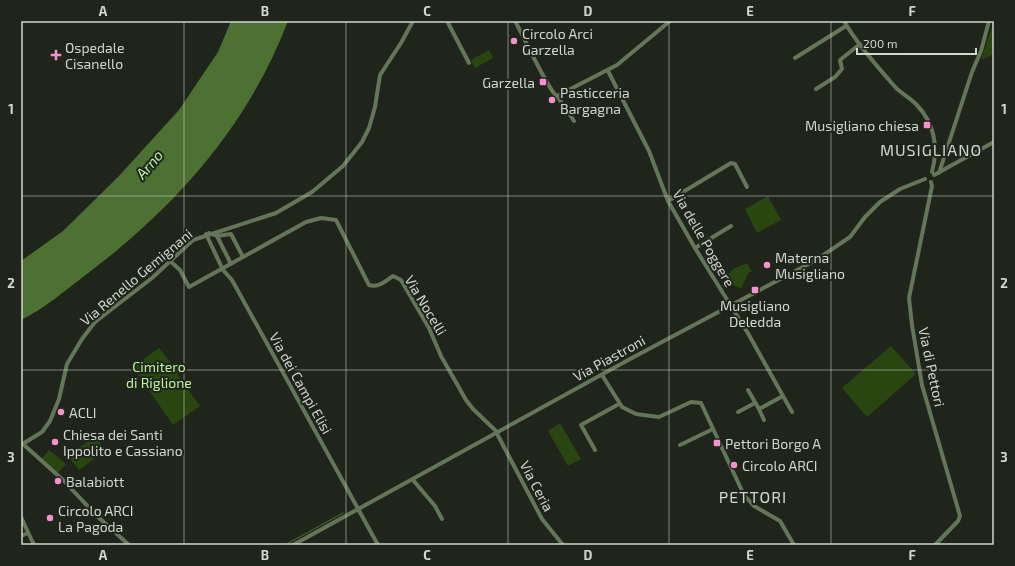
<svg xmlns="http://www.w3.org/2000/svg" width="1015" height="566" viewBox="0 0 1015 566" font-family="'Exo 2',sans-serif">
<style>
.green{fill:#294611}
.water{fill:#4c7132}
.lines{fill:none;stroke-linecap:round;stroke-linejoin:round}
.stream{stroke:#4c7132;stroke-width:1}
.minor{stroke:#64755a;stroke-width:4}
.grid{fill:none;stroke:#d1d6cf;stroke-width:1;stroke-opacity:0.55}
.poi-dot{fill:#f790ce;stroke:#1f251b;stroke-width:1.5}
.labels{text-anchor:middle;dominant-baseline:central;stroke-width:4;stroke-linejoin:round;paint-order:stroke}
.poi-label{font-size:14px;fill:#d1d6cf;stroke:#1f251b;text-anchor:start}
.street-label{font-size:14px;fill:#d1d6cf;stroke:#1f251b}
.park-label{font-size:14px;fill:#bdf49a;stroke:#1f251b}
.water-label{font-size:15px;font-style:italic;fill:#bff69c;stroke:#1f251b}
.quarter-label{font-size:16px;letter-spacing:1px;fill:#d1d6cf;stroke:#1f251b}
.neatline{fill:none;stroke:#d1d6cf;stroke-width:1.5}
.grid-label{font-size:13px;text-anchor:middle;font-weight:bold;fill:#d1d6cf}
</style>
<rect width="100%" height="100%" fill="#1f251b"/>
<g class="green">
<path d="M994,21V54L981,60Z"/>
<path d="M489,50L493,58L475,68L471,60Z"/>
<path d="M768,196L781,220L757,233L745,209Z"/>
<path d="M747,263L752,272H749L741,289L729,283L728,285L724,279L733,269Z"/>
<path d="M891,346L916,374L867,417L842,388Z"/>
<path d="M159,348L179,373L177,374L200,406L173,425L133,367Z"/>
<path d="M560,423L581,459L568,466L548,431Z"/>
<path d="M95,436L105,450L79,470L68,456Z"/>
<path d="M49,450L66,464L58,473L42,458Z"/>
</g>
<path class="water" d="M231,21H288C247,128 174,209 83,277C63,292 44,309 21,320V261L63,231L118,177L179,110L218,52Z"/>
<g class="lines">
<path class="stream" d="M285,545L343,513"/>
<g class="minor">
<path d="M447,21L469,63"/>
<path d="M515,21C522,33 549,92 557,96L617,65L670,21"/>
<path d="M844,21C856,43 880,70 897,89C903,94 910,98 916,104C935,124 939,146 932,172"/>
<path d="M795,58L846,26"/>
<path d="M608,71L649,151L668,201L695,248L749,335L792,412"/>
<path d="M816,89L835,77L842,69L840,60L860,44"/>
<path d="M557,96L574,121"/>
<path d="M939,173L972,72L981,51L989,21"/>
<path d="M934,175L994,142"/>
<path d="M931,182L932,186L909,298L912,325L922,385L960,516L958,521L935,545"/>
<path d="M668,201L731,163L735,164L747,187"/>
<path d="M209,233L217,236L231,264"/>
<path d="M206,234L223,270L232,280L378,545"/>
<path d="M217,236L231,234L243,257"/>
<path d="M695,248L731,226"/>
<path d="M170,261L180,270L189,287L306,222L321,218L336,220L369,285C379,288 385,281 393,276L401,280L429,328L441,356L466,400L473,409L495,430L542,519L563,545"/>
<path d="M602,375L622,407L636,414L659,417L691,402L701,403L744,495L754,506L780,521L794,545"/>
<path d="M748,390L759,409L764,420"/>
<path d="M759,409L783,396"/>
<path d="M738,412L755,403"/>
<path d="M23,444L63,480L97,516L129,545"/>
<path d="M21,445L42,432L50,421L59,399L67,364L82,339L95,322L152,278L193,240L276,213L312,192L343,166L362,142L369,128L375,107L380,75L401,43L413,21"/>
<path d="M680,445L713,429"/>
<path d="M595,450L581,425L619,404"/>
<path d="M413,480L435,506L442,519"/>
<path d="M21,517L34,545"/>
<path d="M21,536L28,533"/>
<path d="M293,545L630,359L816,260L850,237L865,217L880,202L900,189L925,179"/>
</g>
</g>
<path class="grid" d="M184,21V545M346,21V545M508,21V545M669,21V545M831,21V545M21,196H994M21,370H994"/>
<g class="poi-dot">
<circle cx="514" cy="41" r="4"/>
<path d="M54 49h4v4h4v4h-4v4h-4v-4h-4v-4h4z"/>
<rect x="539" y="78" width="8" height="8" rx="2"/>
<circle cx="552" cy="100" r="4"/>
<rect x="923" y="121" width="8" height="8" rx="2"/>
<circle cx="767" cy="265" r="4"/>
<rect x="751" y="286" width="8" height="8" rx="2"/>
<circle cx="61" cy="412" r="4"/>
<circle cx="55" cy="442" r="4"/>
<rect x="713" y="439" width="8" height="8" rx="2"/>
<circle cx="734" cy="465" r="4"/>
<circle cx="58" cy="481" r="4"/>
<circle cx="50" cy="518" r="4"/>
</g>
<g class="labels">
<g class="poi-label">
<text x="522" y="33">Circolo Arci<tspan x="522" dy="16">Garzella</tspan></text>
<text x="65" y="47">Ospedale<tspan x="65" dy="16">Cisanello</tspan></text>
<text x="535" y="82" text-anchor="end">Garzella</text>
<text x="560" y="92">Pasticceria<tspan x="560" dy="16">Bargagna</tspan></text>
<text x="919" y="125" text-anchor="end">Musigliano chiesa</text>
<text x="775" y="257">Materna<tspan x="775" dy="16">Musigliano</tspan></text>
<text x="755" y="305" text-anchor="middle">Musigliano<tspan x="755" dy="16">Deledda</tspan></text>
<text x="69" y="412">ACLI</text>
<text x="63" y="434">Chiesa dei Santi<tspan x="63" dy="16">Ippolito e Cassiano</tspan></text>
<text x="725" y="443">Pettori Borgo A</text>
<text x="742" y="465">Circolo ARCI</text>
<text x="66" y="481">Balabiott</text>
<text x="58" y="510">Circolo ARCI<tspan x="58" dy="16">La Pagoda</tspan></text>
</g>
<g class="street-label">
<text transform="translate(704 238) rotate(60)">Via delle Poggere</text>
<text transform="translate(136 277) rotate(-40)">Via Renello Gemignani</text>
<text transform="translate(426 305) rotate(59)">Via Nocelli</text>
<text transform="translate(609 358) rotate(-29)">Via Piastroni</text>
<text transform="translate(932 367) rotate(78)">Via di Pettori</text>
<text transform="translate(301 383) rotate(61)">Via dei Campi Elisi</text>
<text transform="translate(537 486) rotate(62)">Via Ceria</text>
</g>
<g class="park-label">
<text x="159" y="366">Cimitero<tspan x="159" dy="16">di Riglione</tspan></text>
</g>
<g class="water-label">
<text transform="translate(149 164) rotate(-49)">Arno</text>
</g>
<g class="quarter-label">
<text x="931" y="149">MUSIGLIANO</text>
<text x="753" y="496">PETTORI</text>
</g>
</g>
<rect width="1015" height="566" fill="none" stroke="#1f251b" stroke-width="44"/>
<path d="M857 48v6h119v-6" fill="none" stroke="#d1d6cf" stroke-width="2"/>
<text x="863" y="48" font-size="12" fill="#d1d6cf" stroke="#1f251b" stroke-width="3" paint-order="stroke">200 m</text>
<rect x="22" y="22" width="971" height="522" class="neatline"/>
<g class="grid-label">
<text x="103" y="16">A</text>
<text x="265" y="16">B</text>
<text x="427" y="16">C</text>
<text x="588" y="16">D</text>
<text x="750" y="16">E</text>
<text x="912" y="16">F</text>
<text x="11" y="114">1</text>
<text x="1004" y="114">1</text>
<text x="11" y="288">2</text>
<text x="1004" y="288">2</text>
<text x="11" y="462">3</text>
<text x="1004" y="462">3</text>
<text x="103" y="560">A</text>
<text x="265" y="560">B</text>
<text x="427" y="560">C</text>
<text x="588" y="560">D</text>
<text x="750" y="560">E</text>
<text x="912" y="560">F</text>
</g>
</svg>
